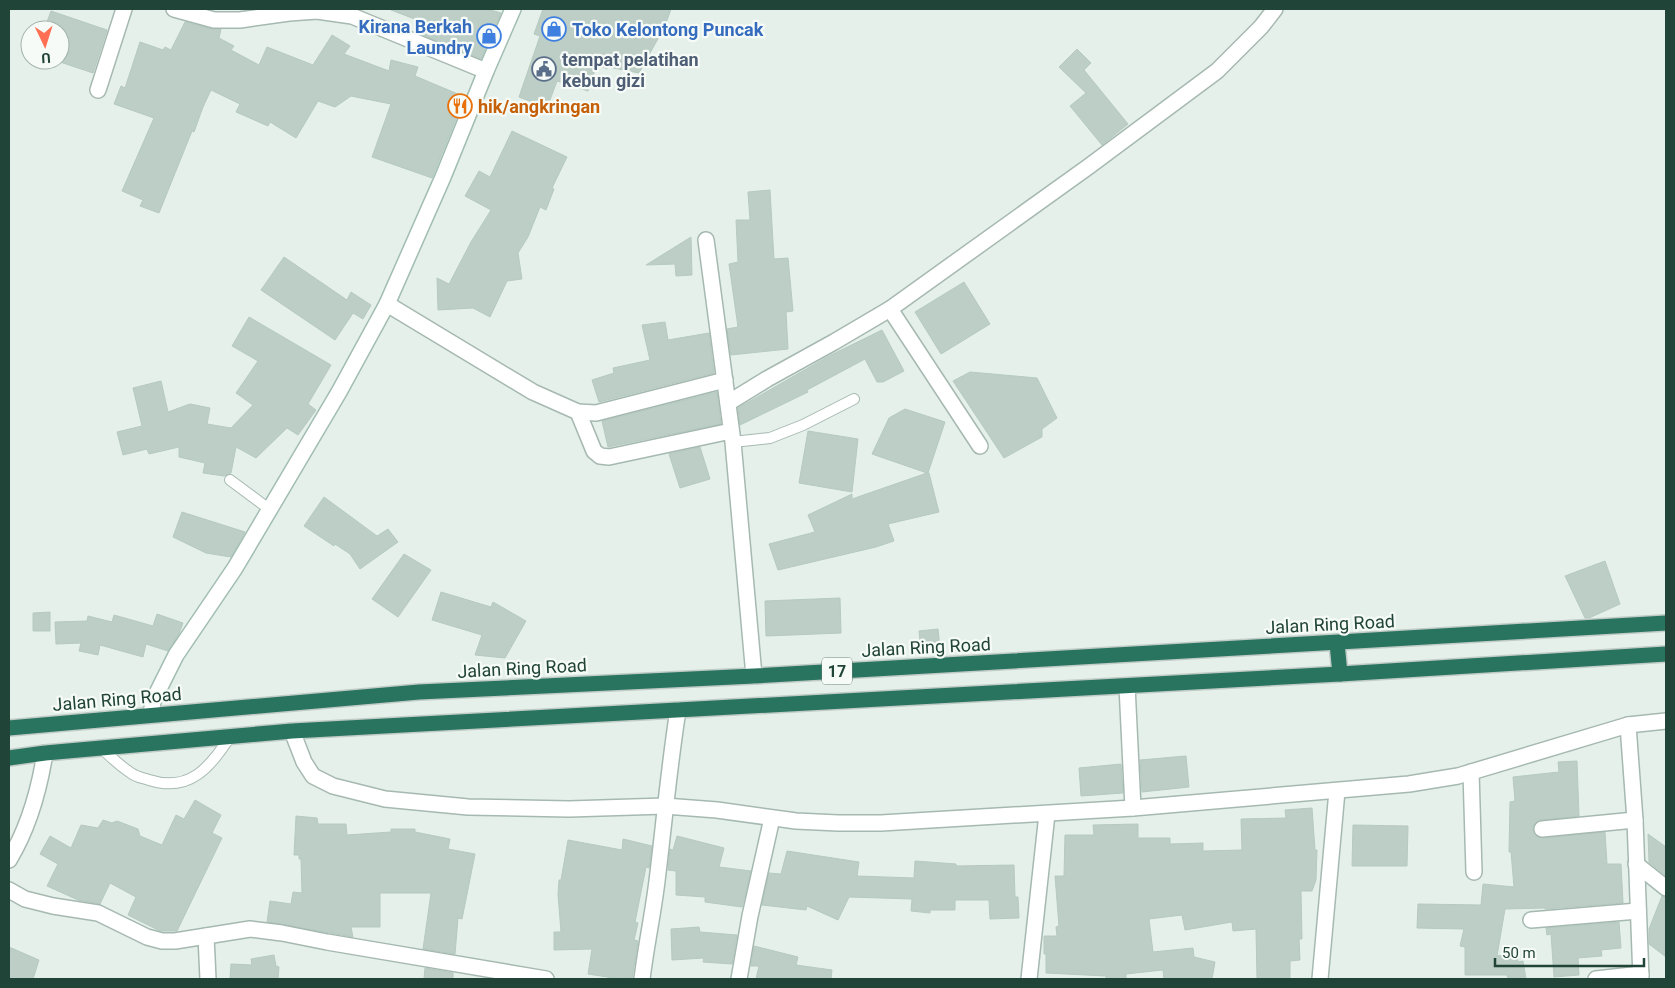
<svg xmlns="http://www.w3.org/2000/svg" width="1675" height="988" viewBox="0 0 1675 988" font-family="Roboto,sans-serif">
<style>
.building{fill:#bccec5;stroke:#b6cac0}
.lines{fill:none;stroke-linecap:round;stroke-linejoin:round}
.lane-casing{stroke:#a6b9b1;stroke-width:12}
.street-casing{stroke:#a6b9b1;stroke-width:18}
.secondary-casing{stroke:#a2bdb1;stroke-width:18}
.highway-casing{stroke:#c1cbc7;stroke-width:18}
.lane{stroke:#fff;stroke-width:10}
.street{stroke:#fff;stroke-width:15}
.secondary{stroke:#fff;stroke-width:15}
.highway{stroke:#29745e;stroke-width:15}
.labels{text-anchor:middle;dominant-baseline:central;stroke-width:4.5;stroke-linejoin:round;paint-order:stroke}
.shield{fill:#f6fbf8;stroke:#617b72;stroke-width:1}
.shield-label{font-size:16px;font-weight:bold;fill:#214438}
.shop-label{font-size:18px;font-weight:bold;fill:#366cbe;stroke:#f6fbf8;text-anchor:end}
.service-label{font-size:18px;font-weight:bold;fill:#4e5e75;stroke:#f6fbf8;text-anchor:start}
.food-label{font-size:18px;font-weight:bold;fill:#c56008;stroke:#f6fbf8;text-anchor:start}
.street-label{font-size:18px;fill:#214438;stroke:#f6fbf8}
</style>
<rect width="100%" height="100%" fill="#e5f0ea"/>
<g class="building">
<path d="M391,9H487L501,13L481,59L420,34L425,23L391,10Z"/>
<path d="M543,9H671L665,26L639,73L608,67L607,69L597,64L588,91L557,81L547,108L519,97L540,36L534,34Z"/>
<path d="M51,11L107,30L93,73L60,62V30H44Z"/>
<path d="M185,22L212,29H221L219,38L234,46L231,50L259,65L267,47L313,65L332,35L350,46L344,54L389,71L391,60L418,67L415,76L465,97L432,178L372,157L391,104L351,96L335,107L318,101L296,138L270,122L268,126L236,112L240,104L211,90L203,107L194,132L192,131L159,213L140,206L143,200L122,191L154,118L114,104L121,86L125,88L140,42L163,50L165,47L171,50Z"/>
<path d="M1077,49L1091,63L1084,70L1128,124L1102,145L1070,106L1086,93L1059,67Z"/>
<path d="M512,131L567,157L552,188L554,189L546,210L540,207L528,237L518,253L522,279L507,281L490,317L473,308L438,310L437,278L449,284L471,242L491,210L465,196L479,171L490,177Z"/>
<path d="M770,190L774,259L788,258L793,311L786,312L788,349L731,355L727,329L738,327L729,264L738,262L736,220H750L748,192Z"/>
<path d="M691,237L692,275L676,276L675,264L646,265Z"/>
<path d="M284,257L347,300L351,292L371,305L363,319L353,313L335,340L261,290Z"/>
<path d="M964,282L990,324L941,354L915,312Z"/>
<path d="M249,317L331,365L308,404L316,410L298,435L287,428L256,458L236,447L231,473L224,476L203,473L205,463L179,457V447L149,454L147,449L123,455L117,432L142,426L133,388L161,381L168,412L190,404L210,408L207,424L231,428L253,405L236,393L258,361L232,346Z"/>
<path d="M665,322L668,340L709,333L714,373L599,402L592,380L614,373L613,368L650,360L642,325Z"/>
<path d="M882,330L904,371L883,382H877L865,359L807,390L808,392L740,425L738,408L829,356Z"/>
<path d="M970,372L1037,378L1057,418L1042,429V437L1004,458L953,381Z"/>
<path d="M717,392L721,424L608,447L602,421Z"/>
<path d="M905,409L945,422L928,473H929L939,512L888,524L894,541L876,547L778,570L769,544L815,532L808,515L852,494V499L927,473L872,454L889,418Z"/>
<path d="M808,431L858,439L852,492L799,483Z"/>
<path d="M700,447L710,479L680,488L669,454Z"/>
<path d="M324,497L377,536L388,529L398,542L360,569L350,554L335,544L334,546L304,526Z"/>
<path d="M182,512L245,532L231,557L206,553L173,537Z"/>
<path d="M404,554L431,570L398,617L372,599Z"/>
<path d="M1605,561L1620,604L1589,618H1585L1565,576Z"/>
<path d="M441,592L491,607L493,602L526,621L505,658L475,655L482,635L432,620Z"/>
<path d="M840,598L841,633L766,636L765,601Z"/>
<path d="M50,612V631H33V613Z"/>
<path d="M157,614L183,623L179,634L168,651L146,644L143,657L100,645L98,655L79,651L81,643L56,644L55,622L87,621L88,616L112,622L114,615L153,626Z"/>
<path d="M938,629L940,648L921,650L919,631Z"/>
<path d="M1186,756L1189,787L1142,792L1140,760Z"/>
<path d="M1577,761L1579,816L1541,820L1534,825L1533,830L1538,837L1543,838L1605,832L1607,864H1621L1623,903L1545,909V908L1505,909L1497,956L1517,953L1518,962L1523,961L1526,979H1508L1507,975H1465V947L1460,946L1464,929L1417,928L1418,904L1481,905L1483,884L1514,887L1511,852H1509L1510,802L1515,801L1513,777L1559,772L1558,762Z"/>
<path d="M1121,764L1123,793L1081,796L1079,768Z"/>
<path d="M195,800L221,815L212,833L222,838L177,931H160L128,915L136,897L110,883L100,904L78,900L47,886L58,864L40,854L50,836L71,848L81,825L98,828L103,820L112,823L117,821L138,829L140,836L162,845L176,815L184,819Z"/>
<path d="M1312,808L1315,850H1317L1316,880L1312,891H1301L1302,939H1299L1300,960L1290,961V979H1257L1256,929L1233,931L1232,922L1185,930L1182,915L1149,919L1153,952L1193,948L1194,957L1215,962L1212,979H1164L1163,970L1126,974V979H1106V976L1046,973V954H1044V936H1057L1056,927L1059,926L1055,876H1064L1065,835H1094L1093,825L1138,824V838H1170V844L1203,843V851L1242,850L1241,819L1286,818L1285,810Z"/>
<path d="M296,816L317,818L318,824H346L347,835L391,832V829H415V832L450,839L448,849L475,854L462,919L458,918L455,954L423,949L431,893H380V927H351L353,937L267,922L270,901L291,904L293,892L302,893L301,859H299V855H294Z"/>
<path d="M1353,825L1408,826L1407,866H1352Z"/>
<path d="M1648,834L1666,847V876L1649,862Z"/>
<path d="M677,836L724,848L719,867L751,871L742,907L705,902V897L676,895V871L668,870L670,849L673,850Z"/>
<path d="M623,839L652,846L649,868L646,867L635,922L638,923L634,940L638,941L632,979H620L588,974L592,949L554,950V932H561L558,894L559,880H561L568,840L622,850Z"/>
<path d="M787,851L859,862L857,876L914,878L915,861L956,864V866L1014,865L1015,897H1018L1019,918L990,919L989,900H955V910H930V913L911,911L912,899L849,897L838,920L807,906L806,910L762,905L769,873L781,874Z"/>
<path d="M1662,896L1666,897V957L1649,944V929Z"/>
<path d="M1619,922L1621,948L1601,950L1602,956L1578,958L1579,975L1554,977L1551,934L1547,935L1546,928Z"/>
<path d="M699,927L700,932L737,935L732,964L703,962L704,958L672,960L671,929Z"/>
<path d="M754,946L798,957L796,965L832,970L831,979H756L759,966H751Z"/>
<path d="M9,947L39,960L33,979H9Z"/>
<path d="M274,955L276,966L279,967L278,979H230L231,964L252,965L251,959Z"/>
<path d="M425,968L453,973V979H424Z"/>
</g>
<g class="lines">
<g class="lane-casing">
<g id="lane">
<path d="M733,442L770,438L803,425L854,399"/>
<path d="M230,480L269,509"/>
<path d="M101,748C111,757 120,766 131,773C136,777 143,778 149,780C190,793 210,767 230,737"/>
</g>
</g>
<g class="street-casing">
<g id="street">
<path d="M174,9L214,20H240L289,13L317,11L352,16L486,71"/>
<path d="M98,90L124,9"/>
<path d="M706,240L733,442L754,676"/>
<path d="M387,304L533,392L578,412L596,413L725,380"/>
<path d="M890,309L980,446"/>
<path d="M728,403L767,379L834,342L890,309L1088,167L1217,71L1261,27L1275,9"/>
<path d="M578,412L594,451L600,456L609,457L731,431"/>
<path d="M1127,686L1133,808"/>
<path d="M1628,725L1635,820L1641,979"/>
<path d="M292,731L304,762L313,776L333,786L385,799L468,807L569,809L665,806L717,810L796,821L838,823H881L1133,808L1409,784L1458,776L1628,725L1666,721"/>
<path d="M1471,772L1474,872"/>
<path d="M1542,829L1635,820"/>
<path d="M9,860C29,827 39,791 45,753"/>
<path d="M1636,864L1666,888"/>
<path d="M9,890L25,899L53,906L98,913L147,937L162,941H175L250,929L282,933L327,942L546,979"/>
<path d="M1531,920L1638,911"/>
<path d="M206,936L208,979"/>
<path d="M642,979C646,946 653,914 657,881C664,824 669,767 678,710"/>
<path d="M739,979L750,916L772,818"/>
<path d="M1029,979L1047,814"/>
<path d="M1320,979L1337,791"/>
<path d="M1596,979L1641,974"/>
</g>
</g>
<g class="secondary-casing">
<path id="secondary" d="M151,715L153,701L176,655L235,568L339,392L387,304L443,177L486,71L513,9"/>
</g>
<g class="highway-casing">
<g id="highway">
<path d="M1337,643L1340,674"/>
<path d="M9,728L419,692L754,676L1666,623"/>
<path d="M9,758L45,753L292,731L1340,674L1666,654"/>
</g>
</g>
<use href="#lane" class="lane"/>
<use href="#street" class="street"/>
<use href="#secondary" class="secondary"/>
<use href="#highway" class="highway"/>
</g>
<defs>
<g id="shop-ring" transform="scale(1.25)"><circle r="9.5" fill="#f6fbf8" stroke="#3f7fe0" stroke-width="1.5"/><path d="M-5-2.5h2.3a2.7 3.5 0 0 1 5.4 0H5L5.5 6h-11ZM-1.5-2.5h3a1.5 2.3 0 0 0-3 0Z" fill="#3f7fe0"/></g>
<g id="civic-ring" transform="scale(1.25)"><circle r="9.5" fill="#f6fbf8" stroke="#5c6f8a" stroke-width="1.5"/><path d="M-.6-6.5H3V-4.5H.6V-3L4-1V1h2V6H-6V1h2V-1L-.6-3ZM-1.2 2.5V6h2.4V2.5Z" fill="#5c6f8a"/></g>
<g id="restaurant-ring" transform="scale(1.25)"><circle r="9.5" fill="#f6fbf8" stroke="#e8710a" stroke-width="1.5"/><path d="M-5-6h1v4h1v-4h1v4h1v-4h1v5L-1.5 .5V6h-2V.5L-5-1ZM5-6V6H3V1.5H1.5Q1.5-4 5-6Z" fill="#e8710a"/></g>
</defs>
<g fill-rule="evenodd">
<use href="#shop-ring" x="554" y="29"/>
<use href="#shop-ring" x="489" y="36"/>
<use href="#civic-ring" x="544" y="69"/>
<use href="#restaurant-ring" x="460" y="106"/>
</g>
<g class="labels">
<rect class="shield" x="822" y="657.5" width="30" height="27" rx="4"/>
<g class="shield-label">
<text x="837" y="671">17</text>
</g>
<g class="shop-label">
<text x="472" y="26">Kirana Berkah<tspan x="472" dy="21">Laundry</tspan></text>
<text x="572" y="29" text-anchor="start">Toko Kelontong Puncak</text>
</g>
<g class="service-label">
<text x="562" y="59">tempat pelatihan<tspan x="562" dy="21">kebun gizi</tspan></text>
</g>
<g class="food-label">
<text x="478" y="106">hik/angkringan</text>
</g>
<g class="street-label">
<text transform="translate(1330 624) rotate(-3)">Jalan Ring Road</text>
<text transform="translate(926 647) rotate(-3)">Jalan Ring Road</text>
<text transform="translate(522 668) rotate(-3)">Jalan Ring Road</text>
<text transform="translate(117 699) rotate(-5)">Jalan Ring Road</text>
</g>
</g>
<rect width="1675" height="988" fill="none" stroke="#214438" stroke-width="20"/>
<g transform="translate(45 45) rotate(176)"><circle r="24" fill="#f6fbf8" stroke="#a1b2ab"/>
<path d="M0-4L9 19L0 12L-9 19Z" fill="#ff6f53"/>
<text y="-8" font-size="14" font-weight="bold" text-anchor="middle" fill="#214438">U</text>
</g>
<path d="M1495 958v8h149v-8" fill="none" stroke="#214438" stroke-width="2.5"/>
<text x="1502" y="958" font-size="15" fill="#214438" stroke="#f6fbf8" stroke-width="4" paint-order="stroke">50 m</text>
</svg>
